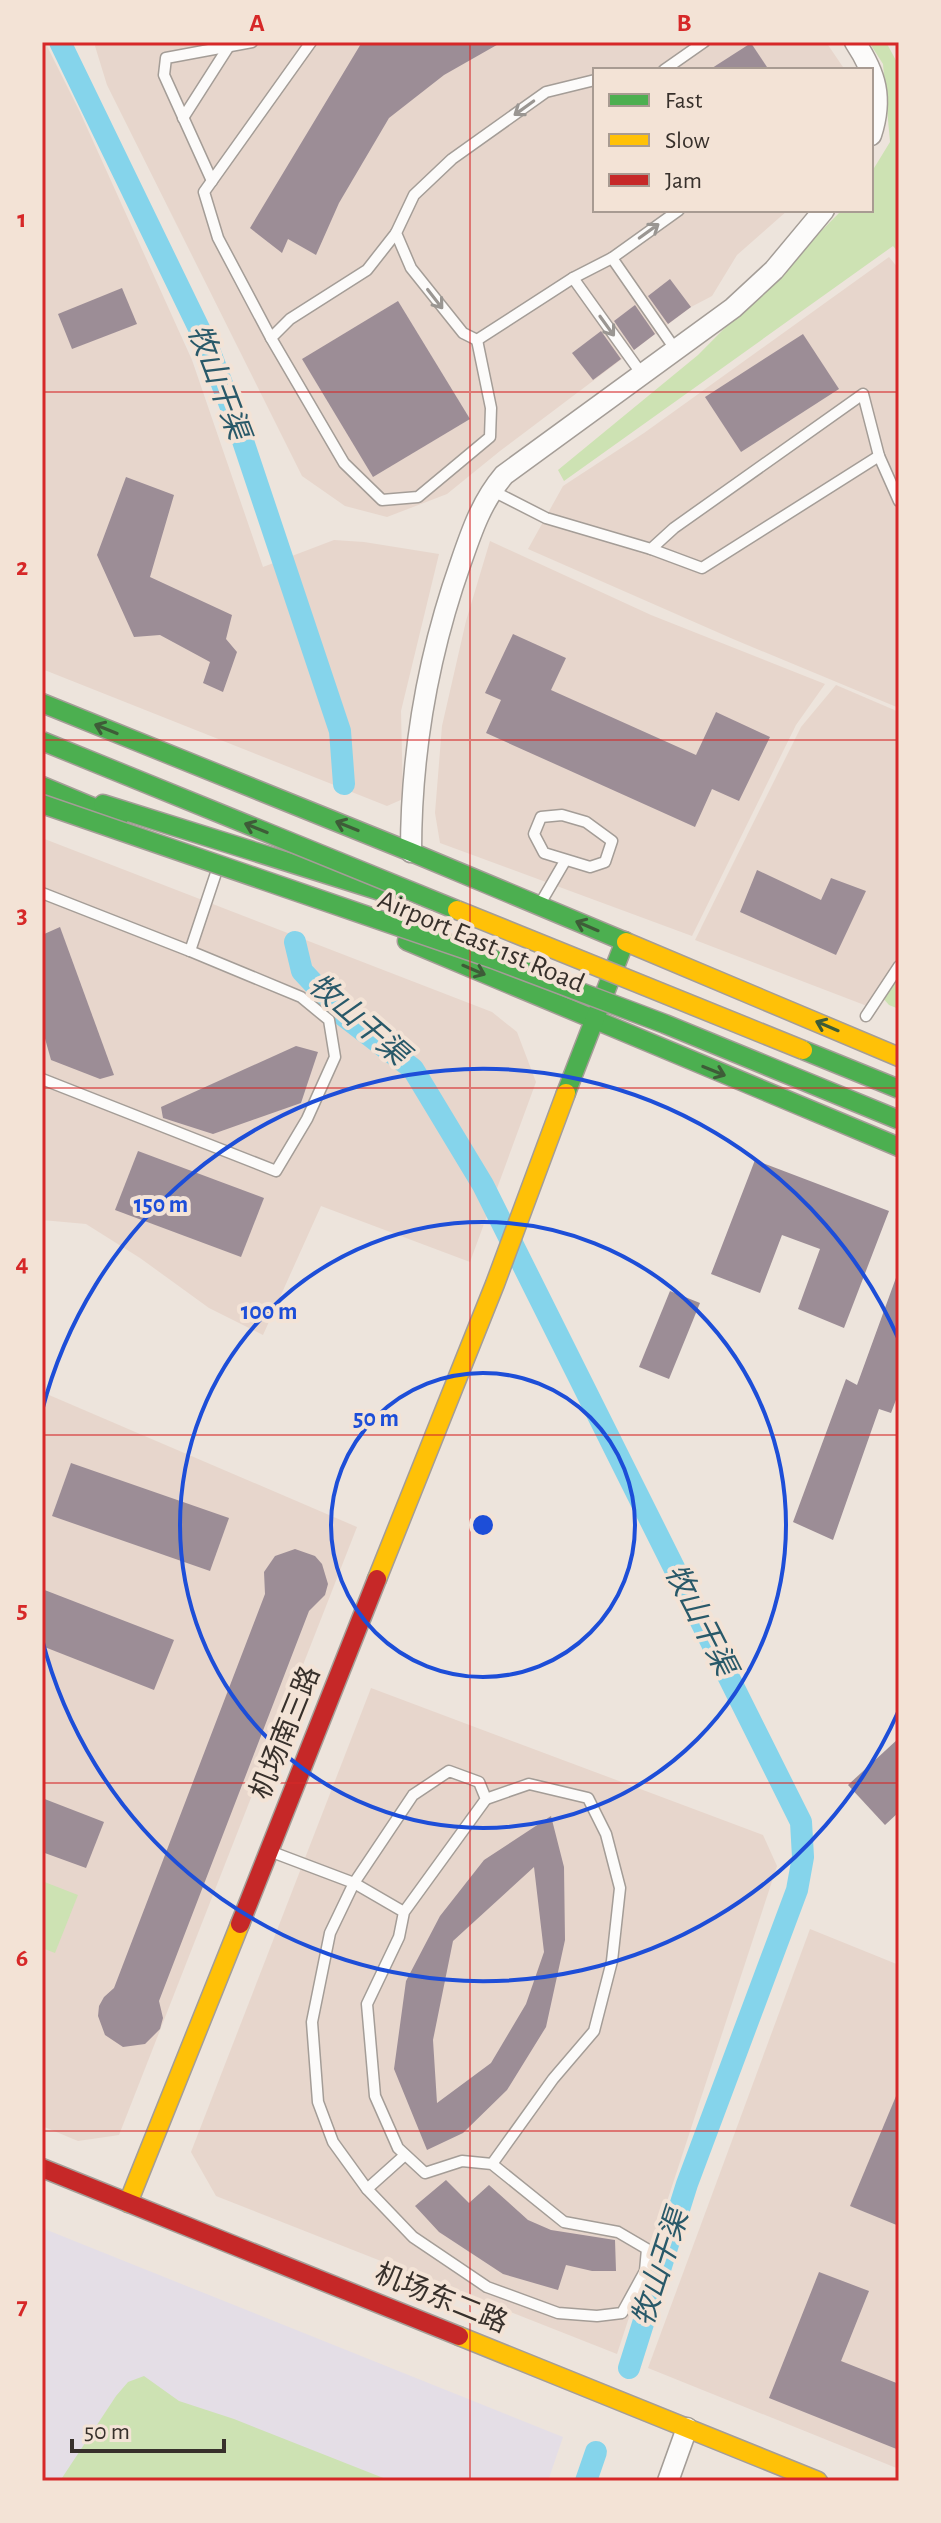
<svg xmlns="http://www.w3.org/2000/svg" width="941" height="2523" viewBox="0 0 941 2523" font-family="'Alegreya Sans','Noto Sans SC',sans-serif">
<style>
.commercial{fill:#e7d6cc}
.industrial{fill:#e4dee6}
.green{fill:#cde2b3}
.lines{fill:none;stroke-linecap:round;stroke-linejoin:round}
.canal{stroke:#85d4eb;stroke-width:22}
.building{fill:#9c8d96;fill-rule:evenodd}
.lane-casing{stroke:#a49d97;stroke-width:13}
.street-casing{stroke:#a49d97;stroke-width:23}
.fast-casing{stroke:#a49d97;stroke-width:21}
.slow-casing{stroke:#a49d97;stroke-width:21}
.jam-casing{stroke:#a49d97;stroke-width:21}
.lane{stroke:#fcfbfa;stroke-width:10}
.street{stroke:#fcfbfa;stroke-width:20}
.fast{stroke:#4caf50;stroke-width:18}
.slow{stroke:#ffc107;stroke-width:18}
.jam{stroke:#c62828;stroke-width:18}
.fast-bridge-casing{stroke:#a49d97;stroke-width:21;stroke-linecap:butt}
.slow-bridge-casing{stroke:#a49d97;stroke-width:21;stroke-linecap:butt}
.fast-bridge{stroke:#4caf50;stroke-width:18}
.slow-bridge{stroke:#ffc107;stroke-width:18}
.oneway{stroke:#9a9692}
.oneway2{stroke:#3e5c38}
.grid{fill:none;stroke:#d62828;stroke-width:2;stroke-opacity:0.55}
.ring{fill:none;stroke:#1d4ed8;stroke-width:4}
.labels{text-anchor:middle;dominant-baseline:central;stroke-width:8;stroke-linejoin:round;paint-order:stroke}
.street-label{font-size:28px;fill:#37302b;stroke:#f3e3d6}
.water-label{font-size:30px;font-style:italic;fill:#295969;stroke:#f3e3d6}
.centre{fill:#1d4ed8;stroke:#f3e3d6;stroke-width:4}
.ring-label{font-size:24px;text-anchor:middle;font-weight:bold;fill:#1d4ed8;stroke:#f3e3d6;stroke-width:8;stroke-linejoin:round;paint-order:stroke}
.neatline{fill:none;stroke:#d62828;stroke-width:3}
.grid-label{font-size:26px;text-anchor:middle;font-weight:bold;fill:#d62828}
</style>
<rect width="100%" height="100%" fill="#ede4dc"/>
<g class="commercial">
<path d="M42,42H45L79,110L192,360L263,567L334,540L364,542L439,554L401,711L403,799L387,806L42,669Z"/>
<path d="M98,42H826L845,70H595V210H788L737,255L712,296L691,307L500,451L447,494L387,517L345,506L302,476L107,85L95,46Z"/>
<path d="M889,257L899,269V708L733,639L528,549L563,486L644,433Z"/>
<path d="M490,541L651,615L825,684L796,725L692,936L440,843L435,813L442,726L466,621Z"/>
<path d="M836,685L899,712V963L867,1006L695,940L801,727Z"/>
<path d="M42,838L492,1012L517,1032L536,1082L470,1262L321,1206L263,1335L209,1308L140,1258L86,1224L42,1220Z"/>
<path d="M42,1392L357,1527L119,2135L78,2141L42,2126Z"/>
<path d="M371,1688L763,1835L777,1866L617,2354L216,2196L191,2152Z"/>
<path d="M810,1929L899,1965V2469L648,2368Z"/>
</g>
<path class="industrial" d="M42,2228L563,2437L548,2481H42Z"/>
<g class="green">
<path d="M869,42H886L899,66V253L893,246L564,481L558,470L698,355L842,210H871V173L890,142L883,64Z"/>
<path d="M899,973V1009L889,1005L882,997Z"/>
<path d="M42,1881L78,1895L55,1953L42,1948Z"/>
<path d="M144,2376L179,2401L234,2419L391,2481H60L116,2396L128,2382Z"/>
</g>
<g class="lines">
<g class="canal">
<path d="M60,42L208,347L238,426L340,731L344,784"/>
<path d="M295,942L302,971L344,1016L413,1069L483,1185L801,1822L803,1857L797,1890L687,2184L629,2368"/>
<path d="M586,2481L596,2452"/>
</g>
</g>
<g class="building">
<path d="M362,42H502L444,75L389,118L339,203L316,255L288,239L282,253L250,228Z"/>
<path d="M751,43L769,70H709Z"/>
<path d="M670,279L691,307L668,324L648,296Z"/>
<path d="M122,288L137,324L72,349L58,314Z"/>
<path d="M398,301L470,419L373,477L302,359Z"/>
<path d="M635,305L655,334L634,350L614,321Z"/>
<path d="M601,331L621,359L593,380L572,353Z"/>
<path d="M803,334L839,389L741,452L705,397Z"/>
<path d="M126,477L174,495L150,577L232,615L226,639L237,652L223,692L203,683L210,662L160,635L134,637L97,555Z"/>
<path d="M513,634L566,658L551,690L696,755L716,712L770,737L739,801L712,789L695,827L486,733L501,700L485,693Z"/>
<path d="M757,870L821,900L831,878L866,891L836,955L740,912Z"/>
<path d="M60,927L114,1075L100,1079L51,1060L42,1028V935Z"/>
<path d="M296,1046L318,1052L301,1103L213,1134L163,1118L161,1107Z"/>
<path d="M138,1151L264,1198L241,1257L115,1210Z"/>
<path d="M755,1160L889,1211L844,1328L798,1309L820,1249L782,1235L760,1293L711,1274Z"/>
<path d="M897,1275H899V1392L891,1413L879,1409L833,1540L793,1522L846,1379L857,1385Z"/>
<path d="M670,1291L700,1303L669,1379L639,1367Z"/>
<path d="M71,1463L229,1518L210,1571L52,1516Z"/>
<path d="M295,1549L315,1556L322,1564L328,1584L325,1595L309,1611L159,2001L163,2018L160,2029L145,2044L123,2047L105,2035L98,2016L99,2006L104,1997L114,1988L265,1594L264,1572L275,1556Z"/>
<path d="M42,1589L174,1640L154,1690L42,1646Z"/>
<path d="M899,1738V1812L885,1825L848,1785Z"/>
<path d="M42,1798L104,1822L86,1868L42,1852Z"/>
<path d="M551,1816L564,1867L565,1940L546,2027L507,2090L463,2133L427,2150L394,2069L406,1981L440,1916L484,1860ZM534,1867L544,1952L526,2004L491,2063L437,2103L433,2040L453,1941Z"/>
<path d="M899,2089V2226L850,2206Z"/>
<path d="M446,2180L469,2203L489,2185L528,2220L551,2230L615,2240L616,2271H592L566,2265L558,2290L503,2274L439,2232L415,2206Z"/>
<path d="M819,2272L869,2291L841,2361L899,2384V2450L769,2398Z"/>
</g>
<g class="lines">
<g class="lane-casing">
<g id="lane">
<path d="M664,70L704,42"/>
<path d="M595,80L546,92L452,159L414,195L396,233L411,268L463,333L477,340L573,278L612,258L679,210"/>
<path d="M183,118L229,46"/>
<path d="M212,181L164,75L166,58L252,42"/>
<path d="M396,233L367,270L290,319L271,338L344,463L382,500L418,497L490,437L491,408L477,340"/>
<path d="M612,258L675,349"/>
<path d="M573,278L641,373"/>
<path d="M271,338L218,238L204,192L311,42"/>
<path d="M491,490L546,518L651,549L674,528L863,394L879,456L899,501"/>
<path d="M651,549L702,568L879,456"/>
<path d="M562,815L586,822L612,841L605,862L590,867L544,853L534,834L541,817Z"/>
<path d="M42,893L190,951L218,867"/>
<path d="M540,904L565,861"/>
<path d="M866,1016L899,966"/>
<path d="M42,1079L276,1171L307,1119L335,1057L329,1020L301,997L190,951"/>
<path d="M486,1799L529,1784L588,1798L606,1834L620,1888L612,1961L594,2031L553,2079L492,2164"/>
<path d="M272,1852L354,1883L330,1933L312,2022L318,2102L333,2142L367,2189L413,2237L487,2287L558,2313L597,2316L622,2313L645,2271L647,2249L618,2232L564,2222L492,2164L462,2161L425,2173L398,2148L375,2096L367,2004L399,1937L404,1912L354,1883L413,1795L449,1771L479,1782L486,1799L404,1912"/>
<path d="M367,2189L405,2155"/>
</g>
</g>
<g class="street-casing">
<g id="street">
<path d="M855,42C876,74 883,98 871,135"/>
<path d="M411,852C411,751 427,658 461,562C472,530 482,501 504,475L733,308L774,270L824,210"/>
<path d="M668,2481L687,2428"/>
</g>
</g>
<g class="fast-casing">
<g id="fast">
<path d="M42,703L411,852L626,942"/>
<path d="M42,786L119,818"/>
<path d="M103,804L396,896"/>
<path d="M407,941L899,1147"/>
<path d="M566,1093L625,941"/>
</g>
</g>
<g class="slow-casing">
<g id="slow">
<path d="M626,942L899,1057"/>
<path d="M377,1579L495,1284L566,1093"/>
<path d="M128,2203L240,1924"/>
<path d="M459,2336L818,2481"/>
</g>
</g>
<g class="jam-casing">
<g id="jam">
<path d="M240,1924L377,1579"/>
<path d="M42,2168L459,2336"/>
</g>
</g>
<use href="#lane" class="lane"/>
<use href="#street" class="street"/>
<use href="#fast" class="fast"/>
<use href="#slow" class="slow"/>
<use href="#jam" class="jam"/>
<g class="fast-bridge-casing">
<g id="fast-bridge">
<path d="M42,741L457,910"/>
<path d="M42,804L493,959L665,1024L899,1120"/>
<path d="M803,1050L899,1089"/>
</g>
</g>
<g class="slow-bridge-casing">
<path id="slow-bridge" d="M457,910L803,1050"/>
</g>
<use href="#fast-bridge" class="fast-bridge"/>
<use href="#slow-bridge" class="slow-bridge"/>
</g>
<defs><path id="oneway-shaft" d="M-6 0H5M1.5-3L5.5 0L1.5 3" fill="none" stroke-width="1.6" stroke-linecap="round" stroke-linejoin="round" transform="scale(2)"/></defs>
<g class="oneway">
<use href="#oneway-shaft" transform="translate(524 108) rotate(144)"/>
<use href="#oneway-shaft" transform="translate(649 231) rotate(-36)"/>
<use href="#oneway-shaft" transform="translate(435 299) rotate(52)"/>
<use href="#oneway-shaft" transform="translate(607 326) rotate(54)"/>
</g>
<g class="oneway2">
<use href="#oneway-shaft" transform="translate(106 729) rotate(-158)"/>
<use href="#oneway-shaft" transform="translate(347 826) rotate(-158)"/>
<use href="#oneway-shaft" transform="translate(256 828) rotate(-158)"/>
<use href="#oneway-shaft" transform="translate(587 926) rotate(-157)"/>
<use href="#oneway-shaft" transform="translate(474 970) rotate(23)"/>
<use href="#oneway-shaft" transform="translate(827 1026) rotate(-157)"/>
<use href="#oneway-shaft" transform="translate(714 1071) rotate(22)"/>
</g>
<path class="grid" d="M470,42V2481M42,392H899M42,740H899M42,1088H899M42,1435H899M42,1783H899M42,2131H899"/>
<g class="ring">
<circle cx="483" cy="1525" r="152"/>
<circle cx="483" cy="1525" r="303"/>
<path d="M899 1710A455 455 0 0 1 42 1639M42 1411A455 455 0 0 1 899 1340"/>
</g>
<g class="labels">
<g class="street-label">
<text transform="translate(481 942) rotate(23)">Airport East 1st Road</text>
<text transform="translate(286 1733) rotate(-68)">机场南三路</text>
<text transform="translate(441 2299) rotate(22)">机场东二路</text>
</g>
<g class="water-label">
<text transform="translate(218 382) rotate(69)">牧山干渠</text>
<text transform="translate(358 1020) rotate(41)">牧山干渠</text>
<text transform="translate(700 1620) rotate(63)">牧山干渠</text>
<text transform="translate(661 2268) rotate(-72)">牧山干渠</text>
</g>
</g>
<circle cx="483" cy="1525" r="12" class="centre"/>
<g class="ring-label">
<text x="161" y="1212">150 m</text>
<text x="269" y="1319">100 m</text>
<text x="376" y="1426">50 m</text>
</g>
<rect width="941" height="2523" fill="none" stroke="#f3e3d6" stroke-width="88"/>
<rect x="593" y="68" width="280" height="144" fill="#f3e3d6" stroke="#a89b92" stroke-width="2"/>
<rect x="609" y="94" width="40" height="12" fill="#4caf50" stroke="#a89b92" stroke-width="2"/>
<text x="665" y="108" font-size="24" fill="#37302b">Fast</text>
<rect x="609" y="134" width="40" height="12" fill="#ffc107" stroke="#a89b92" stroke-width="2"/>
<text x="665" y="148" font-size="24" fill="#37302b">Slow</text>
<rect x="609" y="174" width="40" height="12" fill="#c62828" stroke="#a89b92" stroke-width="2"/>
<text x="665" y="188" font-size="24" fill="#37302b">Jam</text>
<path d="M72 2439v12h152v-12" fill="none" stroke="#37302b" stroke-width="4"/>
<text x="84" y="2439" font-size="24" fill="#37302b" stroke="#f3e3d6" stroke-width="6" paint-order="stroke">50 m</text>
<rect x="44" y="44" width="853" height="2435" class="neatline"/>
<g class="grid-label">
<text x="257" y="31">A</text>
<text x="684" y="31">B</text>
<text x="22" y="227">1</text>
<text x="22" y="575">2</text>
<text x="22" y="923">3</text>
<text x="22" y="1271">4</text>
<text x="22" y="1618">5</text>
<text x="22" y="1966">6</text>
<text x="22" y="2314">7</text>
</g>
</svg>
